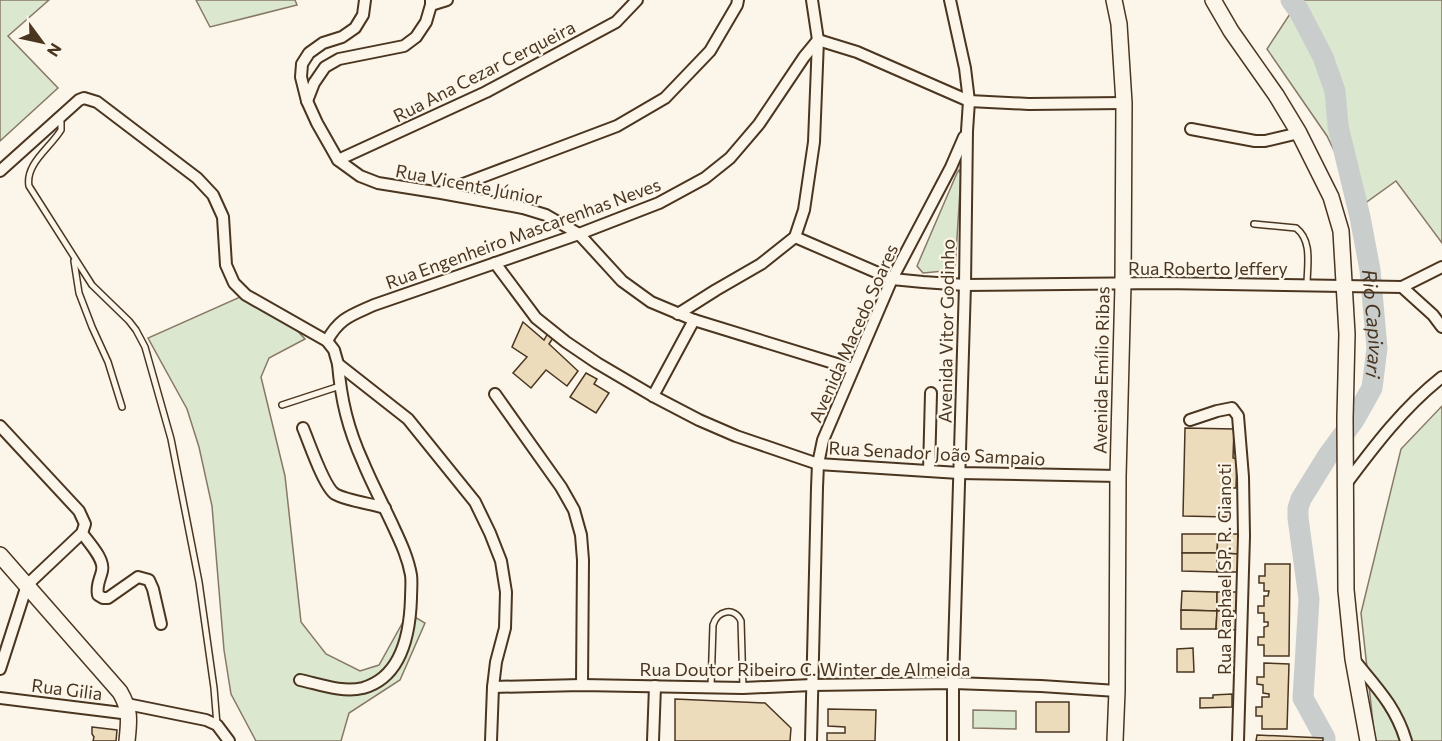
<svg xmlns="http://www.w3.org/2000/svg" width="1442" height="741" viewBox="0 0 1442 741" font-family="Commissioner,sans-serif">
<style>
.green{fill:#dce7d0;stroke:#887966;stroke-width:1.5}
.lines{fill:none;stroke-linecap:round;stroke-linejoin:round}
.river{stroke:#c9cecd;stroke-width:21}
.building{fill:#ecdcbc;stroke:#4a3520;stroke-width:1.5}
.lane-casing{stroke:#4a3520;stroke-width:8}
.street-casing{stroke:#4a3520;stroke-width:14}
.secondary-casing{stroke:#4a3520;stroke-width:18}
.lane{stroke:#fbf6e9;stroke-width:5}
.street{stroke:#fbf6e9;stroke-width:10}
.secondary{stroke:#fbf6e9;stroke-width:15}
.labels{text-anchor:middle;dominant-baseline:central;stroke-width:4.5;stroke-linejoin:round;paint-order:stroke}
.street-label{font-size:18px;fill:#4a3520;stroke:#fbf6e9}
.water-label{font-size:20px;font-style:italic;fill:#4a3520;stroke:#fbf6e9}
</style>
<rect width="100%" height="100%" fill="#fbf6e9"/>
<g class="green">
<path d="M0,0H49L8,36L58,88L0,141Z"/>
<path d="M196,0H295L297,5L210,27Z"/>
<path d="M1283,0H1442V243L1396,181L1361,206L1327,136L1267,49L1290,14Z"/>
<path d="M959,170L961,174L955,270L923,273L917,266L957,173Z"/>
<path d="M240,297L291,324L305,339L269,358L261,377L285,476L301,622L326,654L360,671L379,665L408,613L425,623L400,680L349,713L341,741H256L231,694L224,650L212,506L199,447L187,409L148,338Z"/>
<path d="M1442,406V741H1375L1361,613L1401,449Z"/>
<path d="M973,710L1016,711V729L973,728Z"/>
</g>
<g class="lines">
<path class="river" id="s1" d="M1291,0L1299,11L1323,57L1335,91L1338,126L1360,217L1370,270L1377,348L1372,388L1354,420L1327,457L1301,499L1298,508V518L1309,599L1303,698L1325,738V741"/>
</g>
<g class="building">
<path d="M523,322L544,340L548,333L553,338L549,344L578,371L567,386L546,370L531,388L513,373L527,357L512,347Z"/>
<path d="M586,373L597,379L594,384L609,393L596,413L570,397Z"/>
<path d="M1185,428L1234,429L1233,458L1237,459L1236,488H1229L1228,517L1183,516Z"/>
<path d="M1182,534H1218L1217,553H1182Z"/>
<path d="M1218,534H1241L1240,554L1217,553Z"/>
<path d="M1182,553H1217V572L1182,571Z"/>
<path d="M1217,553L1240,554V572H1217Z"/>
<path d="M1265,564H1290L1289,656H1264V645H1258V637H1264V627L1268,626V622H1264V613H1258V606H1264V596H1268L1269,591H1264V583H1259V576H1265Z"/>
<path d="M1182,591L1217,592V611L1181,610Z"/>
<path d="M1217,592H1240L1239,611H1217Z"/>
<path d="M1181,610L1217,611L1216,629H1181Z"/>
<path d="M1217,611H1239V630L1216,629Z"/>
<path d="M1193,648L1194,672H1177V649Z"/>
<path d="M1264,663L1289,664L1287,729H1262V716H1256V707H1262V697H1269V694L1263,693V685L1257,684V677H1264Z"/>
<path d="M1232,694V707L1200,708V698H1213V695Z"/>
<path d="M675,699L765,703L791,728L790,741H675Z"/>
<rect x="1036" y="702" width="33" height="30"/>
<path d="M828,709L876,710L875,741H827V733H845V727L828,726Z"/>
<path d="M92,727L117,730L116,741H93L94,737L92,734Z"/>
<path d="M1257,735L1323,738V741H1256Z"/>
</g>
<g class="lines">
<g class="lane-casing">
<g id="lane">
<path d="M58,119L61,122V130C50,148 25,164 29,186L92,285L129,321L136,330L145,347L171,439L199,582L214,688L217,725"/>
<path d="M1254,224L1296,228C1313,241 1307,266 1307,285"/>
<path d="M74,261L79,293L92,327L108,362L122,407"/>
<path d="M282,405L340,386"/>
<path d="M711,687L713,625C717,611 734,606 741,621L743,688"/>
</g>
</g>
<g class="street-casing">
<g id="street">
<path d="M365,0L363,15L355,28L342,37L323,43L309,53L302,64L301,77L307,101L317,123L338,160L360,176L378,183L441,193L523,208L546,215L579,234L622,281L651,302L694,320L853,369"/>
<path d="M950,0L965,68L969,101L967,131L965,285L953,683V741"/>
<path d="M431,5L447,0"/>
<path d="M818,40L857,52L969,101L1029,104L1124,103"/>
<path d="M307,101L314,83L325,67L339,59L404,46L416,37L426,22L431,5V0"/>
<path d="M1191,129L1255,141H1265L1299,133"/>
<path d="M338,160L486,92L616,22L637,0"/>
<path d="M0,171L79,100L84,98L97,102L197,178L213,195L223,217L226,265L234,283L246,295L327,341L334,350L338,364L408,419L475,502L490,533L501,561L506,592L505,628L496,662L493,687L491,741"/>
<path d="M442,192L617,126L665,98L710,51L737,5L738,0"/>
<path d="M795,237L892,279L923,282L965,285L1163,283L1402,287L1433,315L1442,327"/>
<path d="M495,263L536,318L566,342L597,363L653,396L699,420L736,436L818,464L959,473L1118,476"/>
<path d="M1402,287L1442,267"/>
<path d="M678,314L716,290L761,264L795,237L804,210L814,142L818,40L812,0"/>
<path d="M327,341C339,318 352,315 374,305L579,234L659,203L705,178L730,158L759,124L804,57L818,40"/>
<path d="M495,394L561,487L574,510L581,535L583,560L582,685"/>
<path d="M653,396L694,320"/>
<path d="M1190,420L1217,411L1232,408L1238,416L1243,477L1244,536L1238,741"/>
<path d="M0,426L79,511L85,524L82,533L27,585L0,669"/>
<path d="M303,428C309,442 324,487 335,494C345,500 372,504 385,508"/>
<path d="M929,471L931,393"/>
<path d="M1346,484C1375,445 1404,407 1442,377"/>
<path d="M82,533C89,543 105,559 102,571C100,580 96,585 98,595L103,598H108L138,577L149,580L153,589L161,624"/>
<path d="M1355,661C1377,688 1396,707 1406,741"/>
<path d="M300,680C319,684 342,693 363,688C402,677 410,633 411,598C411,591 412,582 411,575C408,558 401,543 394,528C384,506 372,484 363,462C348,429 341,400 338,364"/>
<path d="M493,687L582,685L743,688L812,685L953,683L1041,686L1117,691"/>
<path d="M0,698L130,714"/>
<path d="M127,704L206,720L217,725L229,741"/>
<path d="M653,741L655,686"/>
<path d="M811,741L817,488L818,464L823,440L892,279L951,167L964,137"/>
</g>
</g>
<g class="secondary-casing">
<g id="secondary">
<path d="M1114,0L1119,24L1124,103L1123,284L1118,476L1117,691L1115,741"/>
<path d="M1213,0L1231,31L1276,95L1299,133L1331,197L1341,231L1347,334L1345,418L1346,590L1353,659L1368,741"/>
<path d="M0,555L120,692C131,711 129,721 127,741"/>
</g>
</g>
<use href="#lane" class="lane"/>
<use href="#street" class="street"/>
<use href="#secondary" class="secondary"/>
</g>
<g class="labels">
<g class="street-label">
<text transform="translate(484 71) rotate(-27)">Rua Ana Cezar Cerqueira</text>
<text transform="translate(469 184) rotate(11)">Rua Vicente Júnior</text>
<text transform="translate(523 233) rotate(-20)">Rua Engenheiro Mascarenhas Neves</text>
<text x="1208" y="268">Rua Roberto Jeffery</text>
<text transform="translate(946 331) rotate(-89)">Avenida Vitor Godinho</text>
<text transform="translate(853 333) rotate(-66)">Avenida Macedo Soares</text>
<text transform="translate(1101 370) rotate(-89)">Avenida Emílio Ribas</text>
<text transform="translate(937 453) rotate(3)">Rua Senador João Sampaio</text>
<text transform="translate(1224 569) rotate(-90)">Rua Raphael SP. R. Gianoti</text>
<text x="805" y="669">Rua Doutor Ribeiro C. Winter de Almeida</text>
<text transform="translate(67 689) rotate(7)">Rua Gilia</text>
</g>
<g class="water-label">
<text stroke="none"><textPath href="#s1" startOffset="338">Rio Capivari</textPath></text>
</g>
</g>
<g transform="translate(42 42) rotate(123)" stroke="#fbf6e9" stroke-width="4.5" paint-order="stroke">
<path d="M0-4.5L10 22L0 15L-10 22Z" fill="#4a3520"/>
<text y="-9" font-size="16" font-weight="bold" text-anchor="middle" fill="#4a3520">N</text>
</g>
</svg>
